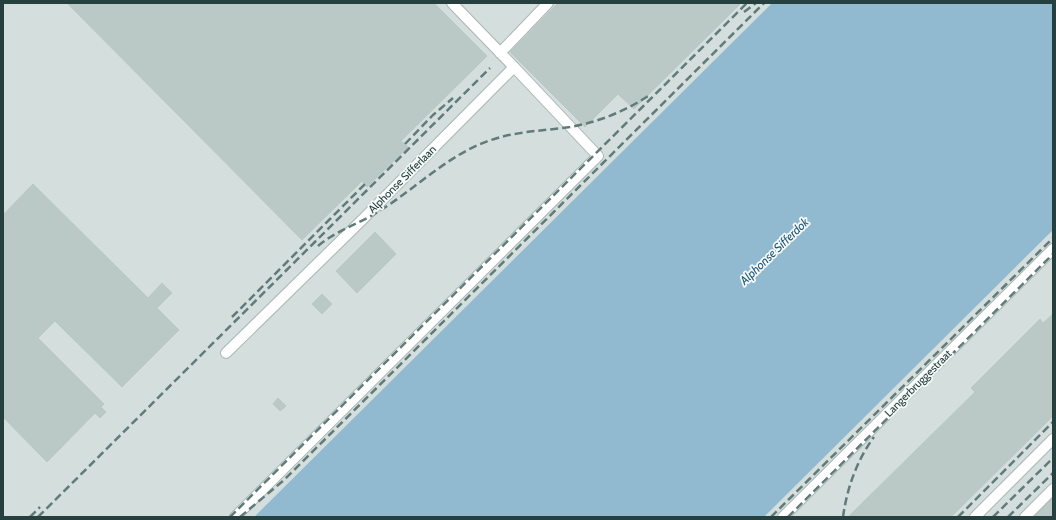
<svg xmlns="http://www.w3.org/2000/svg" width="1056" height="520" viewBox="0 0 1056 520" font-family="Cabin,sans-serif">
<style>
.built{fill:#d4dedc}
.water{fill:#91b9d0}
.building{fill:#bbc9c6;stroke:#b8c8c5}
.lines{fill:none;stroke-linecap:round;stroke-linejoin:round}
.minor-casing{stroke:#a8b6b4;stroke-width:12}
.minor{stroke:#fff;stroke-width:10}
.rail{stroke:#607b79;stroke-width:2.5;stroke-dasharray:8 4;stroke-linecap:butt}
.labels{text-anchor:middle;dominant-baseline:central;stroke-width:3.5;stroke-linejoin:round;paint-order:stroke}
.street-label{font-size:11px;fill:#25403e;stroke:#f6faf9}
.water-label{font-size:12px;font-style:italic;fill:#21587a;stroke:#f6faf9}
</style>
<rect width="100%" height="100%" fill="#e6eeec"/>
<g class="built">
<path d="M3,3H772L254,517H3Z"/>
<path d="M1053,230V517H764Z"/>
</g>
<path class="water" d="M772,3H1053V230L764,517H254Z"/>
<g class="building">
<path d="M67,3H434L487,56L401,141L408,147L367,187L362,181L302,240Z"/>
<path d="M558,3H741L634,109L618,94L585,127L510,52Z"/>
<path d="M33,184L148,298L162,283L172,293L157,308L179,330L122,387L55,321L38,338L104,404L101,407L106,412L100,418L95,413L47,462L3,417V215Z"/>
<path d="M375,232L396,254L357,293L336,271Z"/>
<path d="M322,294L332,304L322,314L312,304Z"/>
<path d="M1053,314V416L951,517H848L975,392L971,388L1040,319L1043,323Z"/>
<path d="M278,398L286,406L280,411L273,404Z"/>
<path d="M1053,498V517H1034Z"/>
</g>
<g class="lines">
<g class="minor-casing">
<g id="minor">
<path d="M500,53L548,3"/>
<path d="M226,353L361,221L514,67L452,3"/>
<path d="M235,517L598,156L514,67"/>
<path d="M783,517L1053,249"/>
<path d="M975,517L1053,439"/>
<path d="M1025,517L1053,489"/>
</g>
</g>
<use href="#minor" class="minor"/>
<g class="rail">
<path d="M744,12L756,3"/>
<path d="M405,144L433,115L453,98"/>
<path d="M318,246C337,230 361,223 381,210C419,186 449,154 491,140C517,131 543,131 570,127C599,122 626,111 651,94"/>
<path d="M232,317L365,184"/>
<path d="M30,517L40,507"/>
<path d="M38,517L490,68"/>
<path d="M230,517L747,3"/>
<path d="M240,517L284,480L764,3"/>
<path d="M771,517L1053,238"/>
<path d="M788,517L1053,254"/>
<path d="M843,517C847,488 857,460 874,437"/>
<path d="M958,517L1053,422"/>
<path d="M993,517L1053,458"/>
<path d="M1008,517L1053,473"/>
</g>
</g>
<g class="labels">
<g class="street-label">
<text transform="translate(402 179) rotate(-45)">Alphonse Sifferlaan</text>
<text transform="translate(918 383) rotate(-45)">Langerbruggestraat</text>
</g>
<g class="water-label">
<text transform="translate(774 251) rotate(-44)">Alphonse Sifferdok</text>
</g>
</g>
<rect width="1056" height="520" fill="none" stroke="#25403e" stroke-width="8"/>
</svg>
